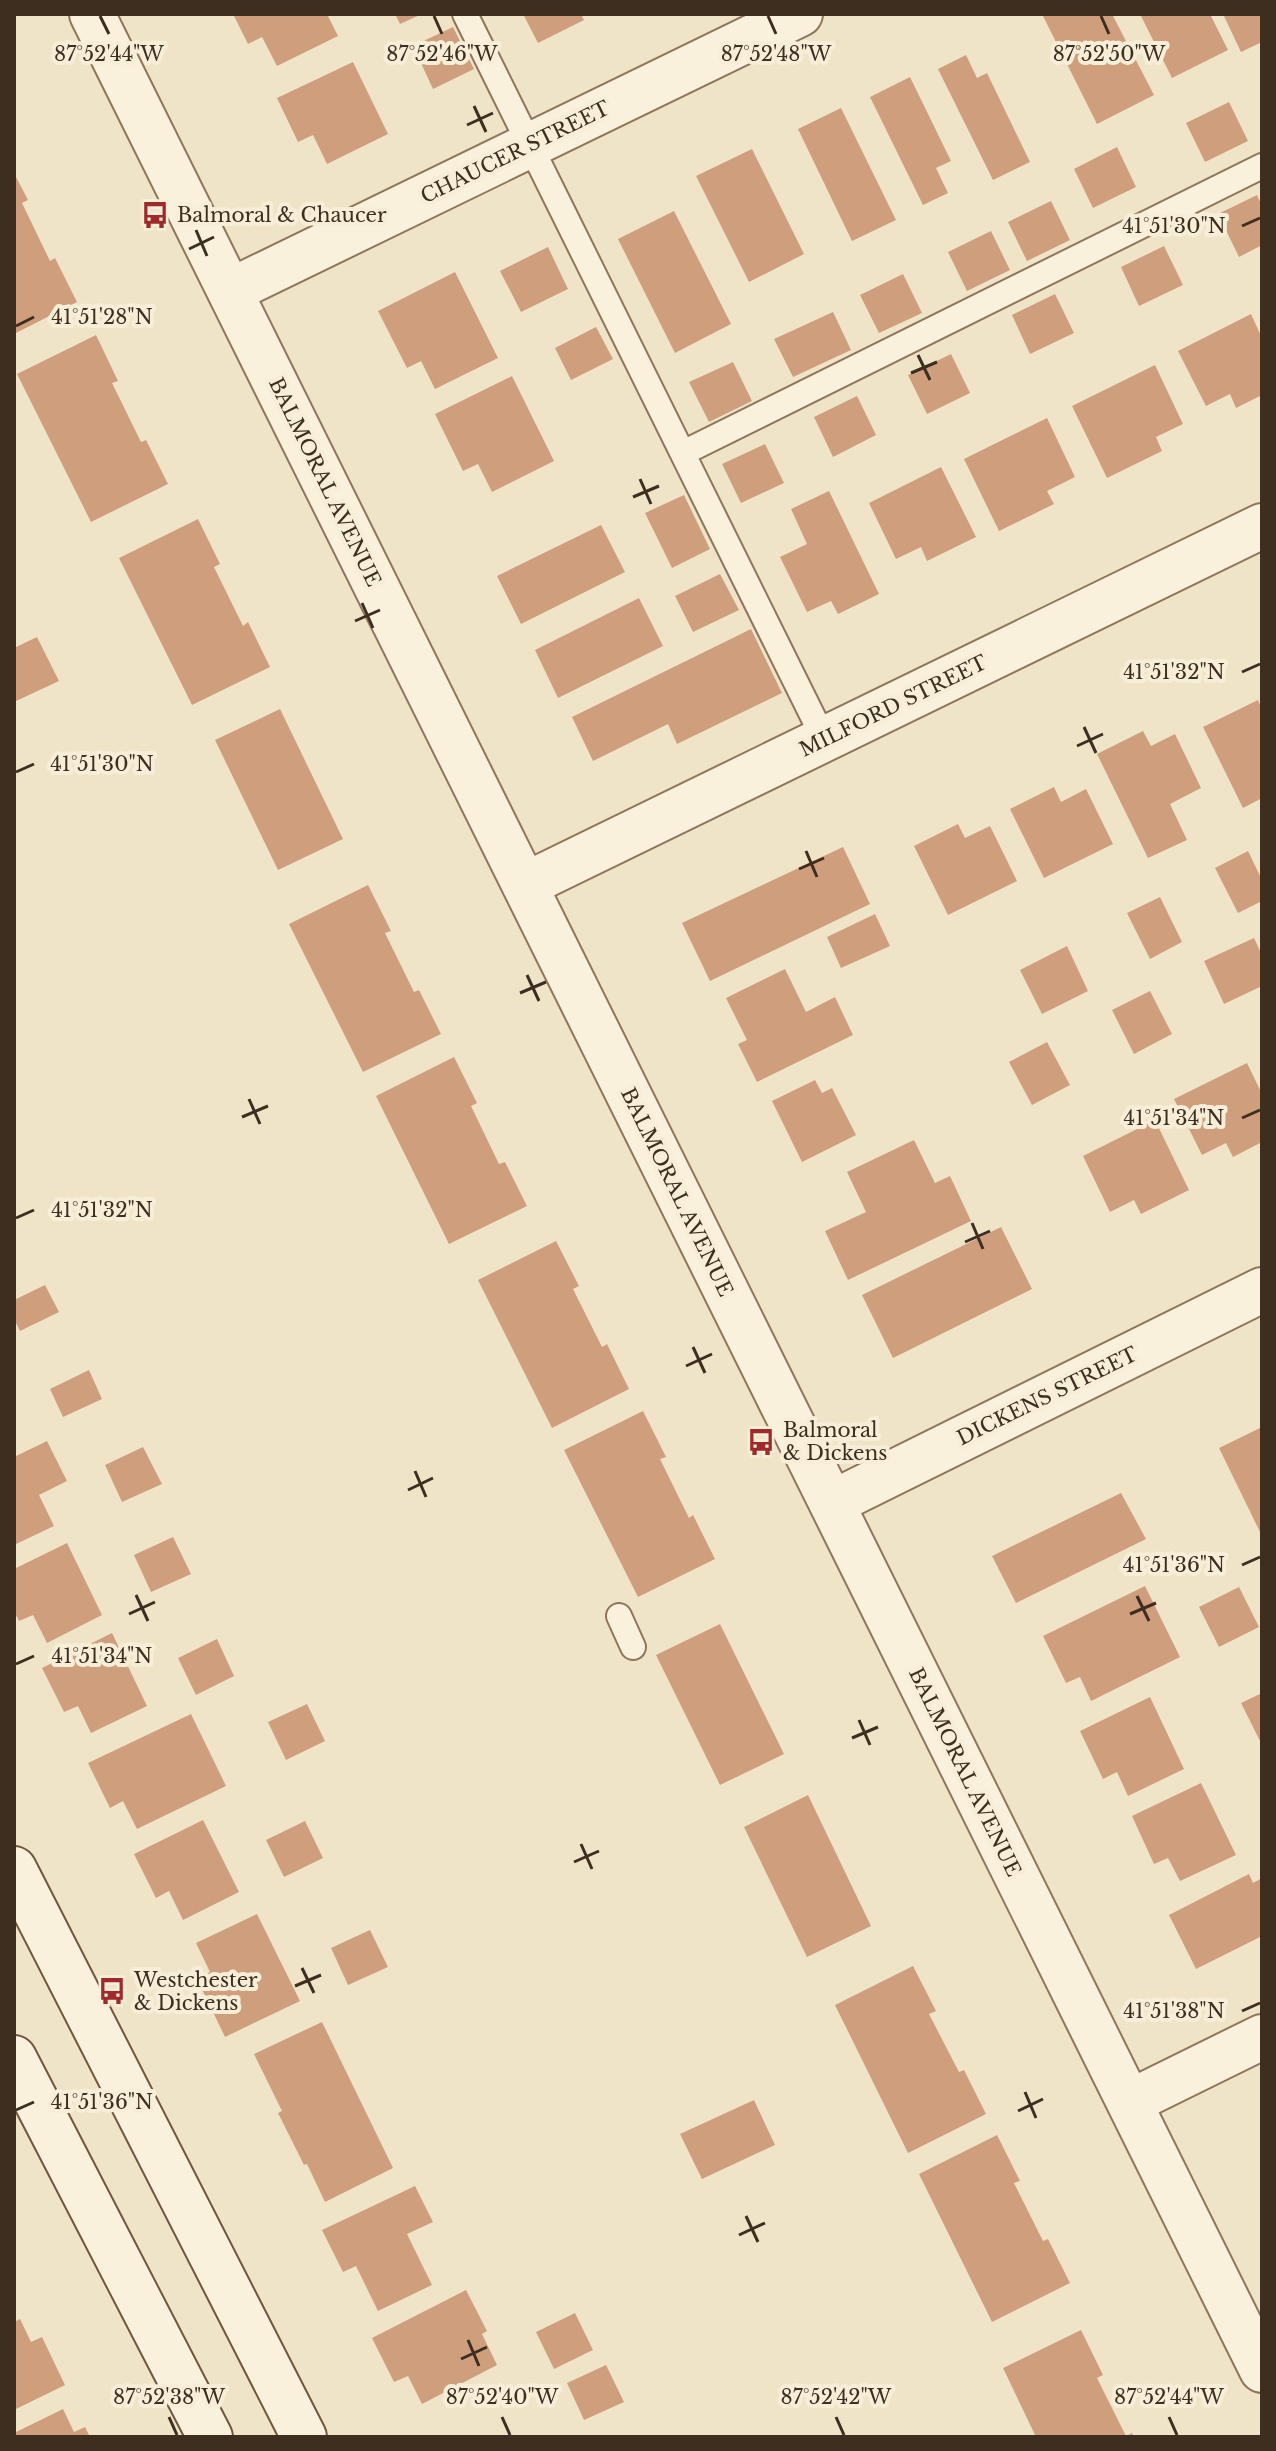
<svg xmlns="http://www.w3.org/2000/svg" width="1276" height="2451" viewBox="0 0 1276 2451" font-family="'Libre Baskerville',serif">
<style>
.building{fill:#cf9f7d}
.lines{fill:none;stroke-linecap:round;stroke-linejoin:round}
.lane-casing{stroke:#8d765c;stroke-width:28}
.street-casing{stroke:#8d765c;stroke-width:48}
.secondary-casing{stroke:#6f573f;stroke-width:48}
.lane{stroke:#faf1dc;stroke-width:24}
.street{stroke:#faf1dc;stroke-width:44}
.secondary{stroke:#faf1dc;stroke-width:44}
.ticks{fill:none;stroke:#3d2e20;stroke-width:3}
.labels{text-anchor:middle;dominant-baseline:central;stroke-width:8;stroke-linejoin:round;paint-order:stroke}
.street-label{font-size:20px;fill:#3d2e20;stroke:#f7eed8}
.poi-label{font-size:20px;fill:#3d2e20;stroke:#f7eed8;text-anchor:start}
.ticks-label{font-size:20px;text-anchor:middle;fill:#3d2e20;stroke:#f7eed8;stroke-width:8;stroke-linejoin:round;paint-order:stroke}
</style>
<rect width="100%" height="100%" fill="#f0e4c8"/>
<g class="building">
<path d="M233,14H327L338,36L277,66L262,37L248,44Z"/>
<path d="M395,14H422L400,24Z"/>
<path d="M523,14H581L584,20L538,43Z"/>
<path d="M1042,14H1112L1154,95L1097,124Z"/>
<path d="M1140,14H1210L1228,50L1172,78Z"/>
<path d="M1223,14H1262V42L1241,52Z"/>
<path d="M453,27L474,69L433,89L413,46Z"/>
<path d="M966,55L977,78L987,73L1030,162L993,180L938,69Z"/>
<path d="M353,62L388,134L327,164L313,135L298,142L277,98Z"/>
<path d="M910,77L951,161L936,168L948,193L923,205L870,97Z"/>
<path d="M1229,102L1248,141L1205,162L1186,123Z"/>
<path d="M841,108L896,220L852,241L798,129Z"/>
<path d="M1117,147L1136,187L1093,208L1074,169Z"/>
<path d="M752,149L804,254L749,282L696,176Z"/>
<path d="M14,173L28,200L22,203L50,261L55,258L77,302L14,334Z"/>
<path d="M1257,195L1262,206V245L1239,257L1218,214Z"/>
<path d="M1051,201L1070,240L1027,261L1008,222Z"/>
<path d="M674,211L731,324L675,353L618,239Z"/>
<path d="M991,231L1010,270L967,291L948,252Z"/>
<path d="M1164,246L1183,285L1139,306L1121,267Z"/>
<path d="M548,247L568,289L521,312L500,271Z"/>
<path d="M455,272L498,358L435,389L421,361L407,368L378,311Z"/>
<path d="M903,274L922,313L879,333L860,295Z"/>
<path d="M1055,294L1074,333L1030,354L1012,315Z"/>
<path d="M833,312L851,350L793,377L774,339Z"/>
<path d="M1251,314L1262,338V395L1236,408L1230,394L1206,406L1178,351Z"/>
<path d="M596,327L613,359L571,380L555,348Z"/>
<path d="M96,335L118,381L112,383L141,442L146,440L168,484L91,522L17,374Z"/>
<path d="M951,354L970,393L927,414L908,375Z"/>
<path d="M733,362L752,401L709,422L689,382Z"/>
<path d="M1155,365L1183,424L1156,437L1162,451L1107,478L1072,406Z"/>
<path d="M512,376L554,461L492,492L478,464L463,471L435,414Z"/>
<path d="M857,396L876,435L833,457L814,417Z"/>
<path d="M1047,418L1075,477L1047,491L1054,504L999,531L964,459Z"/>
<path d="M765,444L784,483L741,503L722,464Z"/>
<path d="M941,467L976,537L927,561L921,547L896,559L869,503Z"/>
<path d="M829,491L879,594L838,614L831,601L807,612L780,557L807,544L791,509Z"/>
<path d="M684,495L710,549L672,568L645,513Z"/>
<path d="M198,519L220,564L214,567L243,626L248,622L270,667L192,705L119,558Z"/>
<path d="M601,525L625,572L521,624L497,576Z"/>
<path d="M720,574L739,610L693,632L675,596Z"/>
<path d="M639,598L663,646L558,698L535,650Z"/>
<path d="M751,629L782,693L677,744L668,724L593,761L572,717Z"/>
<path d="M37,637L59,681L14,702V648Z"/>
<path d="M1258,700L1262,709V798L1243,808L1203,727Z"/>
<path d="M280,709L343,839L278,870L215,740Z"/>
<path d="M1143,731L1151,746L1175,734L1201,788L1170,804L1187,840L1148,858L1097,754Z"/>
<path d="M1054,787L1061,802L1086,789L1113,844L1044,878L1010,809Z"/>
<path d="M958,824L965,838L990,826L1017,881L948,915L914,846Z"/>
<path d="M843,847L870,904L710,981L682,923Z"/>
<path d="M1248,851L1262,880V901L1238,913L1215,868Z"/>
<path d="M368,885L391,931L385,933L414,992L419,990L441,1034L363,1072L289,924Z"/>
<path d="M1160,897L1182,942L1150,959L1127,913Z"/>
<path d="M875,914L890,946L841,968L827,937Z"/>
<path d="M1254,938L1262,955V986L1224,1004L1204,961Z"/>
<path d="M1067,946L1088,991L1042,1014L1020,970Z"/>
<path d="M785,969L806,1012L835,997L853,1035L757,1082L738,1044L747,1040L726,998Z"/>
<path d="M1150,991L1172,1034L1134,1054L1112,1010Z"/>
<path d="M1047,1042L1070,1085L1032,1105L1009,1062Z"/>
<path d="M454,1057L477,1103L471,1106L499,1164L505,1162L527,1206L449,1244L376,1096Z"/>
<path d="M1247,1063L1262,1094V1142L1233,1157L1226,1143L1202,1155L1174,1099Z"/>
<path d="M815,1080L822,1093L832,1088L856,1135L802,1162L772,1101Z"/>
<path d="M1155,1120L1189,1190L1141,1214L1134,1200L1110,1212L1083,1156Z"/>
<path d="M914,1140L935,1183L950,1176L971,1221L848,1280L825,1231L866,1212L847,1172Z"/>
<path d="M1001,1227L1032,1289L893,1358L862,1295Z"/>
<path d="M556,1241L579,1286L573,1289L602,1347L607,1344L629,1389L552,1428L478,1280Z"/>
<path d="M45,1285L59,1312L20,1331L14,1319V1300Z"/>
<path d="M89,1370L102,1399L63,1417L50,1389Z"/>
<path d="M643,1411L666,1457L660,1459L689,1518L693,1515L715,1559L638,1597L564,1450Z"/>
<path d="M1262,1427V1536L1219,1448Z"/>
<path d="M47,1441L67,1481L39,1495L54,1526L14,1545V1457Z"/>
<path d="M143,1447L162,1484L122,1502L105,1465Z"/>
<path d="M1121,1493L1146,1539L1016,1603L992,1556Z"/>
<path d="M173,1537L191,1574L151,1592L134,1555Z"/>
<path d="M67,1543L102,1615L47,1643L33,1615L19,1621L14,1611V1569Z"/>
<path d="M1145,1586L1180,1657L1091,1701L1080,1677L1066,1683L1043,1636Z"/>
<path d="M1239,1587L1259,1627L1219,1647L1199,1607Z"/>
<path d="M720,1624L784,1754L720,1785L656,1655Z"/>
<path d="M112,1633L147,1706L91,1733L78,1706L64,1712L42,1668Z"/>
<path d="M217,1639L234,1676L196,1695L178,1658Z"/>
<path d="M1262,1693V1745L1241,1703Z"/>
<path d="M1150,1697L1184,1769L1128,1796L1117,1772L1103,1779L1080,1731Z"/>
<path d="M307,1704L325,1741L286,1760L268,1722Z"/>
<path d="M191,1714L226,1786L137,1829L123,1801L110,1808L88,1763Z"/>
<path d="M1201,1783L1236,1855L1180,1881L1168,1858L1154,1864L1132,1816Z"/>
<path d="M808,1795L871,1926L807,1957L744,1827Z"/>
<path d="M203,1820L239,1892L183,1920L169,1891L156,1898L134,1854Z"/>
<path d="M305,1821L323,1858L284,1877L266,1840Z"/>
<path d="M1249,1874L1253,1883L1262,1878V1936L1196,1969L1169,1915Z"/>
<path d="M257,1914L300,2001L225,2037L197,1979L210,1972L196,1943Z"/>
<path d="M370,1930L388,1967L348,1985L331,1948Z"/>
<path d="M913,1966L936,2011L929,2014L959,2072L964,2070L986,2114L908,2153L835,2005Z"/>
<path d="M322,2022L393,2168L325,2202L307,2164L304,2165L278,2113L282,2111L254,2054Z"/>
<path d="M754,2100L775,2145L702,2179L680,2134Z"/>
<path d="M997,2135L1020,2181L1014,2183L1043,2241L1048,2239L1070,2283L992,2322L919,2174Z"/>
<path d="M415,2186L433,2222L407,2234L432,2285L378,2311L356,2266L343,2272L322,2230Z"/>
<path d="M466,2290L487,2331L482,2334L497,2365L422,2404L408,2376L394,2382L372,2338Z"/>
<path d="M575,2313L593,2350L554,2369L536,2332Z"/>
<path d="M20,2319L31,2342L42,2337L65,2385L14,2410V2322Z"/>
<path d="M1081,2330L1103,2375L1097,2378L1126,2436L1132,2433L1134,2437H1036L1003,2368Z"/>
<path d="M606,2365L624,2402L584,2420L567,2383Z"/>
<path d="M63,2409L74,2432L85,2427L90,2437H14V2433Z"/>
</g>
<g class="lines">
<g class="lane-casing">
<g id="lane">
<path d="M465,14L824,739"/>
<path d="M683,453L1262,166"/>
<path d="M619,1616L633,1647"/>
</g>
</g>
<g class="street-casing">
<g id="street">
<path d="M92,14L1262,2370"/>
<path d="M230,291L800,14"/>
<path d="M525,885L1262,526"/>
<path d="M832,1503L1262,1290"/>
<path d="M1130,2102L1262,2037"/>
</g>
</g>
<g class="secondary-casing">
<g id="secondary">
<path d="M14,1869L304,2437"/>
<path d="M14,2058L210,2437"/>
</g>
</g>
<use href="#lane" class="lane"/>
<use href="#street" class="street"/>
<use href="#secondary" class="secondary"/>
</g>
<path class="ticks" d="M100,16L109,34M434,16L442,34M768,16L776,34M1101,16L1109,34M474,106L486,132M467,125L493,113M1242,226L1260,218M196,230L207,256M189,249L214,237M16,326L34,317M918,355L930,380M911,373L937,362M640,479L651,504M633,497L659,486M362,603L373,628M355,621L380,610M1242,672L1260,664M1084,727L1096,753M1077,746L1103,734M16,772L34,764M806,851L817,877M799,869L824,858M527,975L539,1001M520,993L546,982M249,1099L260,1124M242,1117L268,1106M1242,1118L1260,1110M16,1218L34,1210M972,1223L983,1249M965,1242L990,1231M693,1347L705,1373M686,1366L712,1354M415,1471L426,1497M408,1490L433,1478M1242,1565L1260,1557M136,1595L148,1621M1137,1596L1149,1621M129,1614L155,1602M1130,1614L1156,1603M16,1664L34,1656M859,1720L870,1745M852,1738L878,1727M581,1844L592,1869M574,1862L599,1851M302,1968L314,1993M295,1986L321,1975M1242,2011L1260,2003M1025,2092L1036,2118M16,2110L34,2102M1018,2111L1043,2099M746,2216L758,2242M739,2235L765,2223M468,2340L479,2366M461,2359L487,2347M169,2417L177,2435M502,2417L510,2435M836,2417L844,2435M1169,2417L1177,2435"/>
<defs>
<g id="bus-bare" transform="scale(2.16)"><path d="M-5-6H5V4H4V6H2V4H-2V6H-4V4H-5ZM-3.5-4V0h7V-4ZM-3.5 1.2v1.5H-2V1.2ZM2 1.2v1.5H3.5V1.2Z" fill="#9e2a2b" stroke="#f7eed8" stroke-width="2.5" paint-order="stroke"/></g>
</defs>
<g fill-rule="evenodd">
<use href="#bus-bare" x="155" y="215"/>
<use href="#bus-bare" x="761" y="1442"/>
<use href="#bus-bare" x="112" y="1991"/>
</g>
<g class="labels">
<g class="street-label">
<text transform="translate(515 152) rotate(-26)">CHAUCER STREET</text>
<text transform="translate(325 482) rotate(64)">BALMORAL AVENUE</text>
<text transform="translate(893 706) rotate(-26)">MILFORD STREET</text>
<text transform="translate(677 1192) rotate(64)">BALMORAL AVENUE</text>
<text transform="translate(1047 1396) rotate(-26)">DICKENS STREET</text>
<text transform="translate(965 1772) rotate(64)">BALMORAL AVENUE</text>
</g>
<g class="poi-label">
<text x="177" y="215">Balmoral &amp; Chaucer</text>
<text x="783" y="1430">Balmoral<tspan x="783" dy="23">&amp; Dickens</tspan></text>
<text x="134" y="1980">Westchester<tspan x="134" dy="23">&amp; Dickens</tspan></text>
</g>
</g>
<g class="ticks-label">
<text x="109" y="61">87°52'44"W</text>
<text x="442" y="61">87°52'46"W</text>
<text x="776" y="61">87°52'48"W</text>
<text x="1109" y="61">87°52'50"W</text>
<text x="1174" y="233">41°51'30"N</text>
<text x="102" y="324">41°51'28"N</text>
<text x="1174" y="679">41°51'32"N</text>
<text x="102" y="771">41°51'30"N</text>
<text x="1174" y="1125">41°51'34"N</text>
<text x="102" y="1217">41°51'32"N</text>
<text x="1174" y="1572">41°51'36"N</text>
<text x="102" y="1663">41°51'34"N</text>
<text x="1174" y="2018">41°51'38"N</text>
<text x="102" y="2109">41°51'36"N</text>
<text x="169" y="2404">87°52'38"W</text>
<text x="502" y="2404">87°52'40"W</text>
<text x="836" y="2404">87°52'42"W</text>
<text x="1169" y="2404">87°52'44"W</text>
</g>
<rect width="1276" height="2451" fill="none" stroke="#3d2e20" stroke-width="32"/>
</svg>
